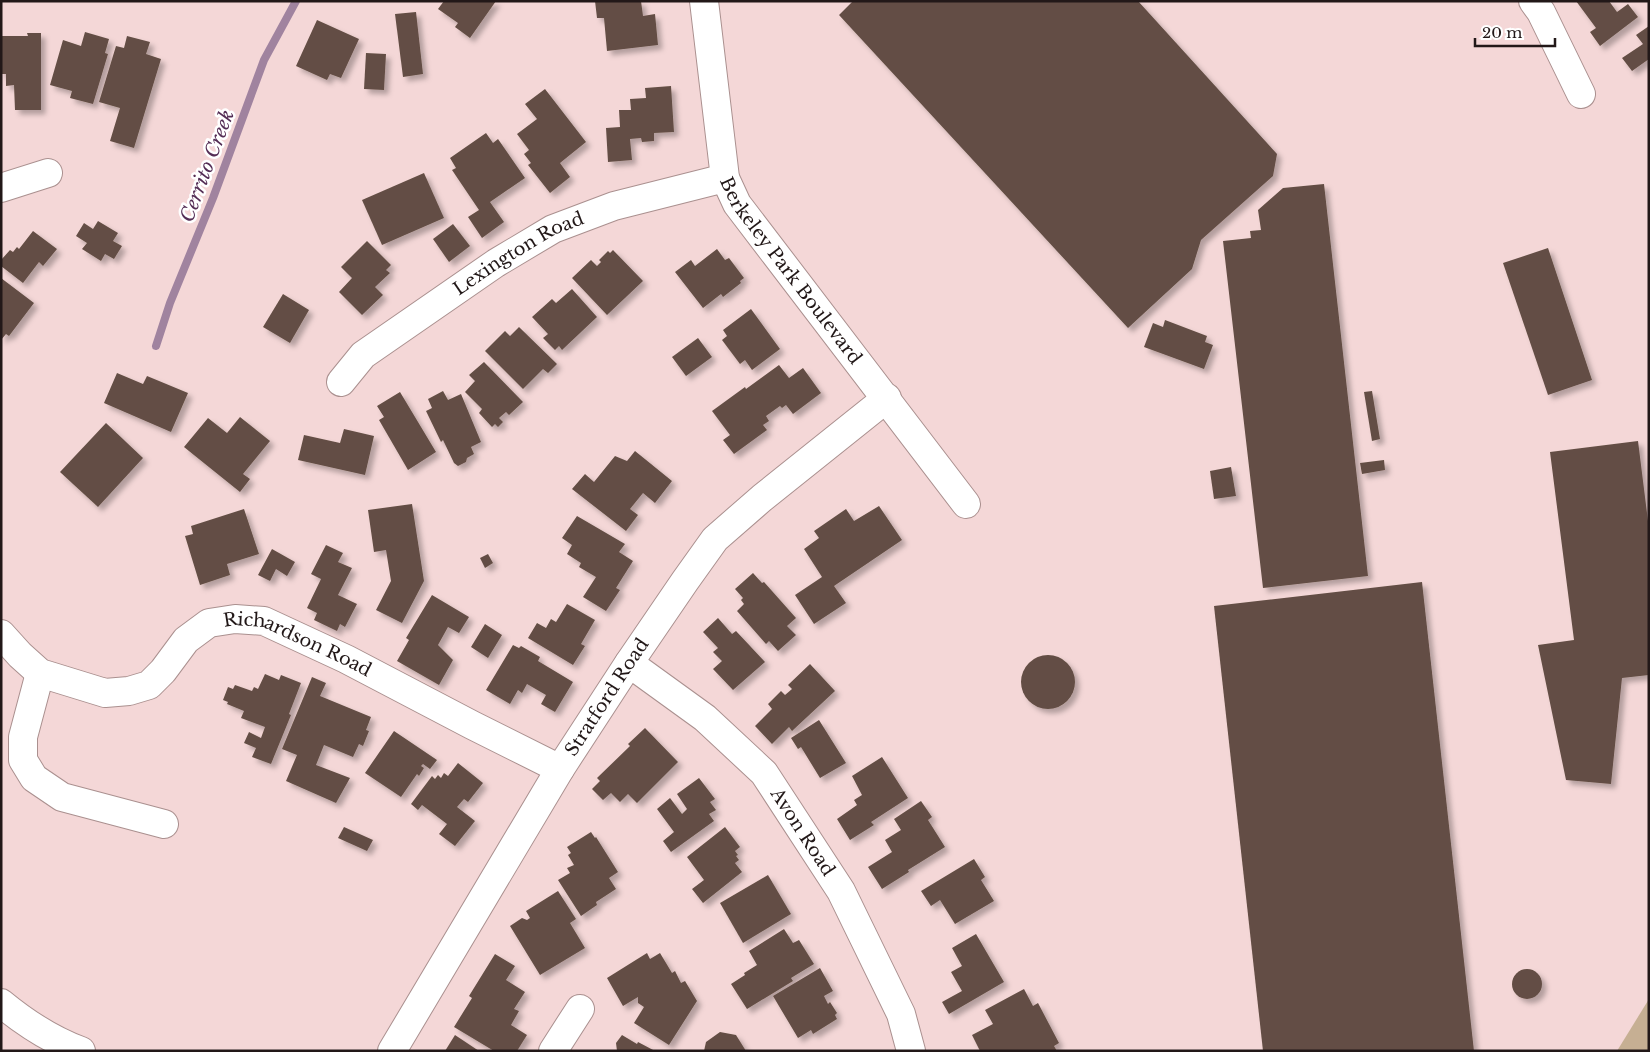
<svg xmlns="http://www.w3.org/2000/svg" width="1650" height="1052" viewBox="0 0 1650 1052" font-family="'Libre Baskerville',serif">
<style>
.green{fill:#c6af93}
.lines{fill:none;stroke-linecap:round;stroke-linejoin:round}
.stream{stroke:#a0839f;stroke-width:8}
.building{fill:#634e44;filter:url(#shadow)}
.minor-casing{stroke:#aa908f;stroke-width:30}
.minor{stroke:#fff;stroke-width:28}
.labels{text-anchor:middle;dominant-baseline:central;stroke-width:5;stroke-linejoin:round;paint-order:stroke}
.street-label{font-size:18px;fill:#221818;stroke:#fff}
.water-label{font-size:19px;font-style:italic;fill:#542d55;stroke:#fff}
</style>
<defs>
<filter id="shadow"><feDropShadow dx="4.5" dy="4.5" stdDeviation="2.5" flood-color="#0004"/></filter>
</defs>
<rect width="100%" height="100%" fill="#f4d7d7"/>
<path class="green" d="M1649,999V1051H1617Z"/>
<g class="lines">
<path class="stream" d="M156,346L170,303L213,198L264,60L296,1"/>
</g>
<g class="building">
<path d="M444,1H496L470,38L455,27L458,23L438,9Z"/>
<path d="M595,1H641L643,16L655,14L658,45L607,51L604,18H597Z"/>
<path d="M853,1H1138L1277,154L1273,176L1201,240L1192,269L1128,328L839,15Z"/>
<path d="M1576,1H1609L1617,12L1628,4L1638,17L1600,46L1590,32L1596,28Z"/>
<path d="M416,12L423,74L403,77L395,14Z"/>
<path d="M317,20L359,39L341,78L330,74L327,80L296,66Z"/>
<path d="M1649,26V59L1632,71L1622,58L1643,44L1636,35Z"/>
<path d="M85,32L109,39L105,53L108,54L93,104L70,98L72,91L50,85L63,40L81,46Z"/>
<path d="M27,33H41V110H15L14,85L6,86V74H1V36H28Z"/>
<path d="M127,36L150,42L146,54L161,59L134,148L110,141L120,108L99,102L116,46L124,48Z"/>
<path d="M366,53L386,54L384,90L364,89Z"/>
<path d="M671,86L674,132L654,133V141L642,142L641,138L630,139L632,160L608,162L606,128L620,127L619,110H631L630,99L646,98L645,88Z"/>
<path d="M545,89L586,142L560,163L570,177L550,193L528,165L531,163L524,154L529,150L517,134L537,119L525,104Z"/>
<path d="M486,133L493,143L498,139L525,178L490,202L504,222L482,238L468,217L479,210L452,170L456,168L450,158Z"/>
<path d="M424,173L444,218L382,245L362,200Z"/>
<path d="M1324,184L1368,576L1263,588L1223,241L1251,238L1250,231L1261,230L1258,210L1283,188Z"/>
<path d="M98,221L118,233L113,241L122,246L114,259L105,254L101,261L82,249L87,243L76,236L84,223L93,229Z"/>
<path d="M453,224L470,246L449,262L433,239Z"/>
<path d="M33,231L57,249L43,266L39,262L23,283L1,266V260L10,250L13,252L17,247L19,249Z"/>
<path d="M367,241L391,265L386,270L390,273L375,287L383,295L362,315L339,292L352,278L341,267Z"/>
<path d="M1548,248L1592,380L1548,395L1503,263Z"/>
<path d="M717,249L725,260L729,258L744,278L740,281L741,283L723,297L721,294L703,308L675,272L691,260L695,266Z"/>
<path d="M613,250L643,281L607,315L572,278L591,260L597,266L601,262L599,260L608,251L610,253Z"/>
<path d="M1,278L34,303L9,336L6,334L1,340Z"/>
<path d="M572,289L597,317L562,350L559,346L555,350L543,338L548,334L532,317L552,299L556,303Z"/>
<path d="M283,294L309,310L290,343L263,327Z"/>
<path d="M751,309L780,349L752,370L745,360L740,364L722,340L727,336L723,330Z"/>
<path d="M1165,320L1207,336L1205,342L1213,345L1204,369L1144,347L1153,323L1163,327Z"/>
<path d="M519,327L557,364L548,373L543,369L523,389L485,351L505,331L510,336Z"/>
<path d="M698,338L712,357L686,376L672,357Z"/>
<path d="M484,362L523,402L509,415L506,412L499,418L503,422L498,427L495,424L492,427L479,413L482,409L465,392L475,381L469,375Z"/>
<path d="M779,365L789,378L803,368L821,393L793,414L786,405L782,408L780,406L766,416L769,421L763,425L767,430L734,454L723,440L730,435L712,411L745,387L746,389Z"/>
<path d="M117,373L143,384L147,376L188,393L171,432L104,403Z"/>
<path d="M443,391L448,400L461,394L481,442L471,447L474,454L467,458L466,462L458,466L454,463L443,440L441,442L426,411L432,408L428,399Z"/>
<path d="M1372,391L1380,439L1372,441L1364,392Z"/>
<path d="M400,392L436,452L408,470L379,420L384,417L377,406Z"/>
<path d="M240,417L270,441L243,474L250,479L240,492L184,447L208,418L227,433Z"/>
<path d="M106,423L143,458L98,507L60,472Z"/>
<path d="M344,429L374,436L365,475L298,460L304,435L340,443Z"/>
<path d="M1638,441L1649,529V675L1622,678L1611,784L1566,780L1538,645L1574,640L1550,452Z"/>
<path d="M635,451L672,481L655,503L643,493L630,509L638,515L626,531L572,489L585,474L594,482L615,456L627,461Z"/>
<path d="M1384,460L1385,470L1362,474L1360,463Z"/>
<path d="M1231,467L1236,496L1214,499L1210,471Z"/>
<path d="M412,504L424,581L402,623L376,610L391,581L386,550L374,552L368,510Z"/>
<path d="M879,506L902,540L834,586L846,603L814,624L795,595L822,577L804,549L819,538L814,531L846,509L854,521Z"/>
<path d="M244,509L259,554L227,564L230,575L200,585L185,536L193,534L191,526Z"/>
<path d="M577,516L625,544L619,552L633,561L616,588L620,590L606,611L583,597L596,577L579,567L581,563L567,554L572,545L562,538Z"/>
<path d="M326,545L343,553L338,562L352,568L338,595L357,604L345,627L340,624L337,631L314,620L317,613L307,608L321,579L311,574Z"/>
<path d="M272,549L295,562L287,576L276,569L270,581L258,575Z"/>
<path d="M488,554L493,563L485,568L480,558Z"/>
<path d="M753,573L762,583L764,582L796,618L787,626L796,635L778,651L769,641L766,644L737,611L744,604L741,600L743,598L735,589Z"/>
<path d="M1422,582L1474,1051H1263L1214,606Z"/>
<path d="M432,595L469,617L459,633L448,627L438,645L453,660L439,685L397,661L409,640L406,638Z"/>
<path d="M567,604L595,620L581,644L585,646L573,665L528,638L537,623L546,628L551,619L556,622Z"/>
<path d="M718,618L732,634L736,631L765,662L733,690L713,669L722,661L713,652L718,648L703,632Z"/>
<path d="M485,624L502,635L488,658L471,647Z"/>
<path d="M513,645L519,648L521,646L540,657L538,661L573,682L555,712L541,704L546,695L527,684L522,693L518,690L510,704L486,690Z"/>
<circle cx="1048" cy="682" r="27"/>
<path d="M810,664L835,691L792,731L789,727L772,744L755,726L772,709L768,704L781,691L785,695L792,689L788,685Z"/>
<path d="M265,674L279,680L281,675L301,683L289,714L291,715L271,764L252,757L256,748L244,743L249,732L261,738L265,727L241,718L244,711L227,704L228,702L223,700L228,687L233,689L235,685L252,691L254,687L258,689Z"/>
<path d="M312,677L326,683L320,696L371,717L366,730L369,731L363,746L359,744L353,757L324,745L316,765L350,778L336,803L286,781L297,755L282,749Z"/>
<path d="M819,720L846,763L820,778L801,747L798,749L791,738Z"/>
<path d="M645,728L678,762L637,803L628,794L620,802L611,793L603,800L592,789L600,781L597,778L630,746L628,744Z"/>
<path d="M394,731L437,760L430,769L423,764L421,766L424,768L419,776L417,774L401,797L365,773Z"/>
<path d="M882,757L908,798L871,822L874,825L850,840L837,819L857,805L854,800L862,795L852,776Z"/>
<path d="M458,763L483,783L468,802L464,799L457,807L475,821L455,846L439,834L447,824L422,805L418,810L411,804L432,776L435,779L438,775L441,778L444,773L448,776Z"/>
<path d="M699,778L715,799L710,802L716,810L709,814L714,821L671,852L663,841L674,832L657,809L670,798L682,814L687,809L677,794Z"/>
<path d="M921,801L932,817L928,820L945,847L908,870L909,872L882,889L868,867L892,852L885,840L901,830L894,819Z"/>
<path d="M344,827L373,840L367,851L338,838Z"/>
<path d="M725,827L740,847L735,851L738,855L736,856L739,860L735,863L742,872L703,903L692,889L704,880L687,857Z"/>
<path d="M591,832L595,838L596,837L618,872L609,878L616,889L596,902L597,905L581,916L558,880L570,873L567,868L574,865L568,855L571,853L567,847Z"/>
<path d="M974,859L985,877L981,880L994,901L955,924L940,900L931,906L921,891Z"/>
<path d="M768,875L791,914L743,943L720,903Z"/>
<path d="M558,891L576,919L570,923L585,948L540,975L510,926L522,918L527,920L530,918L526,911Z"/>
<path d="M784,929L793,943L799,940L814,964L791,978L793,981L747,1009L731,984L745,975L744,973L757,965L749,951Z"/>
<path d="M976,934L1004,982L949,1014L942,1002L962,991L951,972L962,966L952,948Z"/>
<path d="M647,953L650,959L660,953L672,973L675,971L681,983L685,981L697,1001L669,1045L634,1023L644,1007L638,1003V997L623,1006L607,978Z"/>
<path d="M495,954L515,966L506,980L525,992L514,1009L519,1011L511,1025L527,1035L517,1051H494L454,1027L472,998L469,996Z"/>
<path d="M820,968L833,991L824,996L828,1004L830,1002L837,1013L835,1015L837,1019L813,1034L811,1030L798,1038L773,996Z"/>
<circle cx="1527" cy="984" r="15"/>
<path d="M1024,989L1033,1006L1038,1003L1059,1043L1054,1046L1057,1051H980L972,1035L993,1024L985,1010Z"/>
<path d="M720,1032L736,1035L746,1051H704L706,1042Z"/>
<path d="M455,1035L479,1051H445Z"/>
<path d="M622,1035L637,1044L638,1042L655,1051H617L616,1043Z"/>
</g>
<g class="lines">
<g class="minor-casing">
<g id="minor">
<path id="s1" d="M704,1L725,178L737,204L966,504"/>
<path d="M1533,1L1541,12L1581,94"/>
<path d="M1,188L48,173"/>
<path id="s2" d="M341,382L363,355L496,263L553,229L614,206L725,178"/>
<path id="s3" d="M1,634L20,655L40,673L105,693L129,691L149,685L163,671L186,640L209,623L235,619L264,621L346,659L472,725L560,769"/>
<path id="s4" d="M629,663L705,718L764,773L841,891L901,1014L911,1051"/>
<path d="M40,673L23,737V760L34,778L62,797L164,824"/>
<path d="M1,1003C24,1022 54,1041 81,1051"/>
<path id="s5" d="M392,1051L560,769L629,663L685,581L715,539L762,498L887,398"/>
<path d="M553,1051L580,1009"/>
</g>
</g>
<use href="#minor" class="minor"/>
</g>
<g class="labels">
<g class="street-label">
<text stroke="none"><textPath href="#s2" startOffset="221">Lexington Road</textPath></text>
<text stroke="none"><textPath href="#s1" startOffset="292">Berkeley Park Boulevard</textPath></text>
<text stroke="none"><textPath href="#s3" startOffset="349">Richardson Road</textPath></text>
<text stroke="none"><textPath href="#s5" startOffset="414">Stratford Road</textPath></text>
<text stroke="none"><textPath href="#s4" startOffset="245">Avon Road</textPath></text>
</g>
<g class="water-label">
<text transform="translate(207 166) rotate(-69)">Cerrito Creek</text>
</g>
</g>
<rect width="1650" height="1052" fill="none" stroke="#221818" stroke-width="5"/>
<path d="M1475 38v8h80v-8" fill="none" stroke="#221818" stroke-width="2.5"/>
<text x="1482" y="38" font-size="15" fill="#221818" stroke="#ffffff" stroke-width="4" paint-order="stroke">20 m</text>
</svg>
